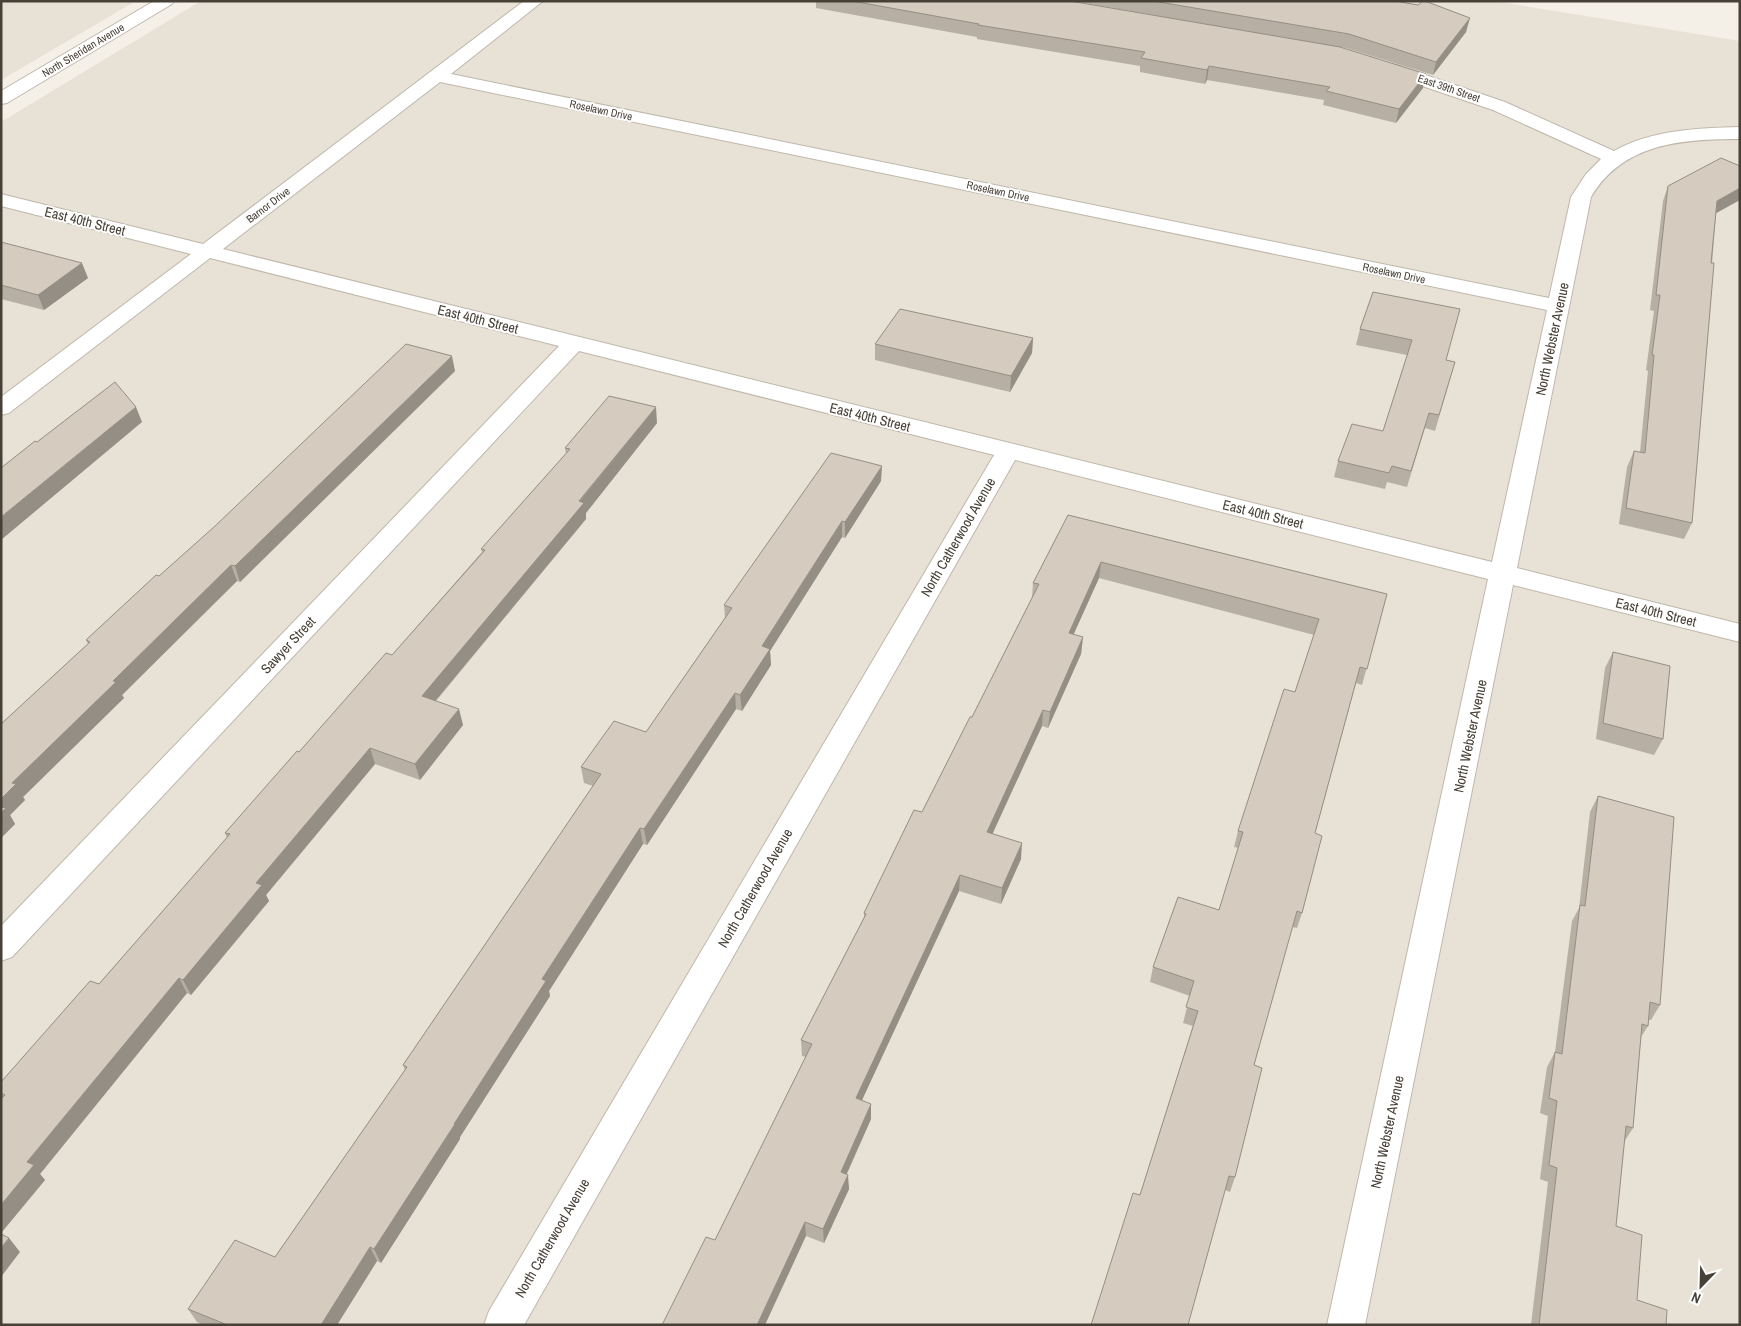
<svg xmlns="http://www.w3.org/2000/svg" width="1741" height="1326" viewBox="0 0 1741 1326" font-family="'Archivo Narrow',sans-serif">
<style>
.residential{fill:#e8e1d6}
.lines{fill:none;stroke-linecap:round;stroke-linejoin:round}
.minor-casing{stroke:#bfb7ab;stroke-width:2}
.minor{fill:#fff;fill-rule:evenodd}
.wall{fill:#b7afa3}
.shaded-wall{fill:#958e85}
.building{fill:#d5cbbe;stroke:#958e85}
.labels{text-anchor:middle;dominant-baseline:central;stroke-width:4;stroke-linejoin:round;paint-order:stroke}
.far-street-label{font-size:11px;fill:#474037;stroke:#fff}
.street-label{font-size:14px;fill:#474037;stroke:#fff}
</style>
<rect width="100%" height="100%" fill="#f4f0e8"/>
<g class="residential">
<path d="M1,1H136L1,80Z"/>
<path d="M201,1H1494L1740,41V1325H1V122Z"/>
</g>
<g class="lines">
<g class="minor-casing">
<g id="minor">
<path d="M154,1H174L172,4L7,103L1,104V91Z"/>
<path d="M524,1H543L451,74L1549,298L1571,197L1586,174L1601,159L1493,110L1384,73L1381,69L1384,65L1390,64L1396,65L1505,102L1614,151C1651,130 1698,128 1740,127V139C1682,139 1623,143 1591,197L1517,568L1740,624V642L1513,585L1365,1325H1327L1488,579L1015,460L524,1325H484L489,1311L994,455L579,351L12,957L1,961V926L559,346L210,258L9,413L1,415V397L191,254L1,206V194L203,244ZM440,82L1547,310L1492,562L223,249Z"/>
</g>
</g>
<use href="#minor" class="minor"/>
</g>
<g class="wall">
<path d="M816,1H1070L1297,40L1073,1H1395L1466,32L1433,75L1346,48L1341,47L1423,88L1396,123L1323,105L1324,100L1207,80L1205,84L1140,72V66L977,39V37L816,8Z"/>
<path d="M1668,186L1716,213L1692,523L1684,539L1619,524L1627,467L1634,451L1640,452L1648,371L1646,370L1654,311L1650,310L1663,201Z"/>
<path d="M1,242L88,278L44,310L1,299Z"/>
<path d="M1373,292L1446,360L1455,362L1435,431L1425,428L1407,487L1387,482L1385,489L1334,477L1338,461L1383,431L1407,355L1356,345L1360,329Z"/>
<path d="M1033,338L1032,353L1010,392L875,360V344Z"/>
<path d="M455,371L240,582L237,581L122,695L124,698L23,797L25,800L10,815L15,824L1,838V724L88,644L86,640L159,576Z"/>
<path d="M657,423L586,513V519L436,701L463,725L420,780L375,764L266,895L269,901L191,995L187,993L40,1174L45,1180L1,1233V1082L99,984L227,838L225,833L299,752L392,655L482,552L481,549L566,454L565,448Z"/>
<path d="M881,481L845,538L842,537L770,651L771,665L742,711L736,709L647,845L643,844L549,991L550,996L460,1137V1139L381,1263L377,1261L337,1325H203L197,1322L188,1309L275,1257L405,1070L403,1065L593,786L584,783L581,767L646,732L725,618L724,605Z"/>
<path d="M1068,515L1387,594L1362,685L1356,683L1315,833L1302,913L1297,928L1292,927L1254,1065L1235,1177L1230,1192L1225,1190L1140,1195L1193,1026L1183,1023L1190,996L1150,982L1153,967L1219,910L1239,848L1234,847L1238,831L1295,692L1314,635L1099,578L1073,635L1083,637L1081,654L1048,728L1042,726L992,833L1021,859L1001,904L959,891L862,1100L871,1119L847,1174L849,1189L824,1243L806,1236L715,1240L806,1057L802,1056L801,1040L864,918V913L922,812L972,717L1032,598L1033,583Z"/>
<path d="M1613,652L1663,739L1654,755L1596,739L1605,668Z"/>
<path d="M1598,796L1660,1005L1651,1020H1649L1648,1026L1641,1037L1633,1128L1624,1142L1616,1226L1637,1300L1666,1325H1531L1548,1182L1540,1179L1548,1116L1540,1113L1547,1067L1555,1052L1572,921L1579,908L1590,812Z"/>
</g>
<g class="shaded-wall">
<path d="M1470,18L1466,32L1433,75L1436,62Z"/>
<path d="M1209,66L1207,80L1205,84L1207,70Z"/>
<path d="M1426,74L1423,88L1396,123L1399,109Z"/>
<path d="M1740,188V200L1711,216L1717,201Z"/>
<path d="M82,263L88,278L44,310L38,295Z"/>
<path d="M1033,338L1032,353L1010,392L1011,376Z"/>
<path d="M452,356L455,371L240,582L235,566Z"/>
<path d="M136,407L142,422L1,540V517Z"/>
<path d="M656,407L657,423L586,513V519L426,712L422,696Z"/>
<path d="M882,466L881,481L845,538V522Z"/>
<path d="M842,521V537L770,651L771,665L742,711L740,695L762,646Z"/>
<path d="M1101,562L1099,578L1067,649L1069,633Z"/>
<path d="M231,565L237,581L122,695L124,698L23,797L25,800L10,815L15,824L1,838V799L12,783L113,681Z"/>
<path d="M1083,637L1081,654L1048,728L1050,712Z"/>
<path d="M735,693L736,709L647,845L644,829Z"/>
<path d="M459,709L463,725L420,780L415,764Z"/>
<path d="M1043,710L1042,726L986,848L987,832Z"/>
<path d="M370,748L375,764L266,895L269,901L191,995L183,980L256,883Z"/>
<path d="M640,828L643,844L549,991L550,996L460,1137V1139L381,1263L374,1249L454,1124L542,979Z"/>
<path d="M1022,843L1021,859L1001,904L1002,888Z"/>
<path d="M960,875L959,891L856,1113V1098Z"/>
<path d="M179,978L187,993L40,1174L45,1180L1,1233V1205L27,1162Z"/>
<path d="M871,1104V1119L841,1186V1172Z"/>
<path d="M848,1175L849,1189L824,1243L823,1229Z"/>
<path d="M805,1222L806,1236L765,1325H757Z"/>
<path d="M9,1238L20,1252L1,1277V1248Z"/>
<path d="M370,1247L377,1261L337,1325H321Z"/>
</g>
<g class="building">
<path d="M852,1H1070L1340,47L1426,74L1399,109L1326,91L1330,87L1209,66L1207,70L1141,58L1145,52L978,25L979,24Z"/>
<path d="M1153,1H1395L1418,5L1423,1H1425L1470,18L1436,62L1349,34Z"/>
<path d="M1721,158L1740,166V188L1717,201L1711,263H1714L1692,523L1626,508L1634,451L1645,453L1654,355H1652L1660,295H1656L1668,186Z"/>
<path d="M1,242L82,263L38,295L1,285Z"/>
<path d="M1373,292L1460,309L1446,360L1455,362L1439,415L1429,413L1411,471L1392,466L1389,473L1338,461L1352,424L1383,431L1412,340L1360,329Z"/>
<path d="M900,309L1033,338L1011,376L875,344Z"/>
<path d="M406,344L452,356L235,566L231,565L113,681L116,682L12,783L16,784L1,799V724L90,642L86,640L156,575L159,576L214,527Z"/>
<path d="M115,382L136,407L1,517V468L35,441L37,442Z"/>
<path d="M609,396L656,407L579,501L584,503L422,696L459,709L415,764L370,748L256,883L262,885L183,980L179,978L27,1162L34,1165L1,1205V1099L5,1095L1,1093V1082L90,981L99,984L230,834L225,833L297,751L299,752L386,653L392,655L485,550L481,549L570,449L565,448Z"/>
<path d="M831,453L882,466L845,522L842,521L762,646L770,649L740,695L735,693L644,829L640,828L542,979L546,981L454,1124H455L374,1249L370,1247L321,1325H225V1324L188,1309L235,1240L275,1257L407,1067L403,1065L601,774L581,767L614,721L646,732L732,608L724,605Z"/>
<path d="M1068,515L1387,594L1367,669L1360,667L1315,833L1322,836L1302,913L1297,911L1254,1065L1262,1068L1235,1177L1229,1176L1188,1325H1091L1133,1193L1140,1195L1198,1011L1186,1007L1194,981L1153,967L1178,897L1219,910L1243,832L1238,831L1284,689L1295,692L1319,619L1101,562L1069,633L1083,637L1050,712L1043,710L987,832L1022,843L1002,888L960,875L856,1098L871,1104L841,1172L848,1175L823,1229L805,1222L757,1325H662L706,1237L715,1240L812,1044L801,1040L866,914L864,913L914,810L922,812L970,717H972L1039,584L1033,583Z"/>
<path d="M1613,652L1670,666L1663,739L1603,723Z"/>
<path d="M1598,796L1674,817L1660,1005L1650,1002L1648,1026L1642,1024L1633,1128L1626,1126L1616,1226L1642,1235L1637,1300L1667,1310L1666,1325H1539L1557,1168L1549,1165L1557,1101L1549,1098L1555,1052L1562,1054L1580,905L1585,906Z"/>
<path d="M1,807L6,808L1,813Z"/>
<path d="M1,1234L9,1238L1,1248Z"/>
</g>
<g class="labels">
<g class="far-street-label">
<text transform="translate(83 50) rotate(-31)">North Sheridan Avenue</text>
<text transform="translate(1449 88) rotate(19)">East 39th Street</text>
<text transform="translate(601 110) rotate(12)">Roselawn Drive</text>
<text transform="translate(998 191) rotate(12)">Roselawn Drive</text>
<text transform="translate(268 205) rotate(-37)">Barnor Drive</text>
<text transform="translate(1394 273) rotate(12)">Roselawn Drive</text>
</g>
<g class="street-label">
<text transform="translate(85 221) rotate(14)">East 40th Street</text>
<text transform="translate(478 319) rotate(14)">East 40th Street</text>
<text transform="translate(1552 339) rotate(-78)">North Webster Avenue</text>
<text transform="translate(870 417) rotate(14)">East 40th Street</text>
<text transform="translate(1263 514) rotate(14)">East 40th Street</text>
<text transform="translate(958 537) rotate(-60)">North Catherwood Avenue</text>
<text transform="translate(1656 612) rotate(14)">East 40th Street</text>
<text transform="translate(288 645) rotate(-47)">Sawyer Street</text>
<text transform="translate(1470 736) rotate(-78)">North Webster Avenue</text>
<text transform="translate(755 888) rotate(-60)">North Catherwood Avenue</text>
<text transform="translate(1387 1132) rotate(-78)">North Webster Avenue</text>
<text transform="translate(552 1238) rotate(-60)">North Catherwood Avenue</text>
</g>
</g>
<rect width="1741" height="1326" fill="none" stroke="#474037" stroke-width="5"/>
<g transform="translate(1701 1286) rotate(203)" stroke="#ffffff" stroke-width="4" paint-order="stroke">
<path d="M0-4L9 19L0 12L-9 19Z" fill="#474037"/>
<text y="-8" font-size="14" font-weight="bold" text-anchor="middle" fill="#474037">N</text>
</g>
</svg>
